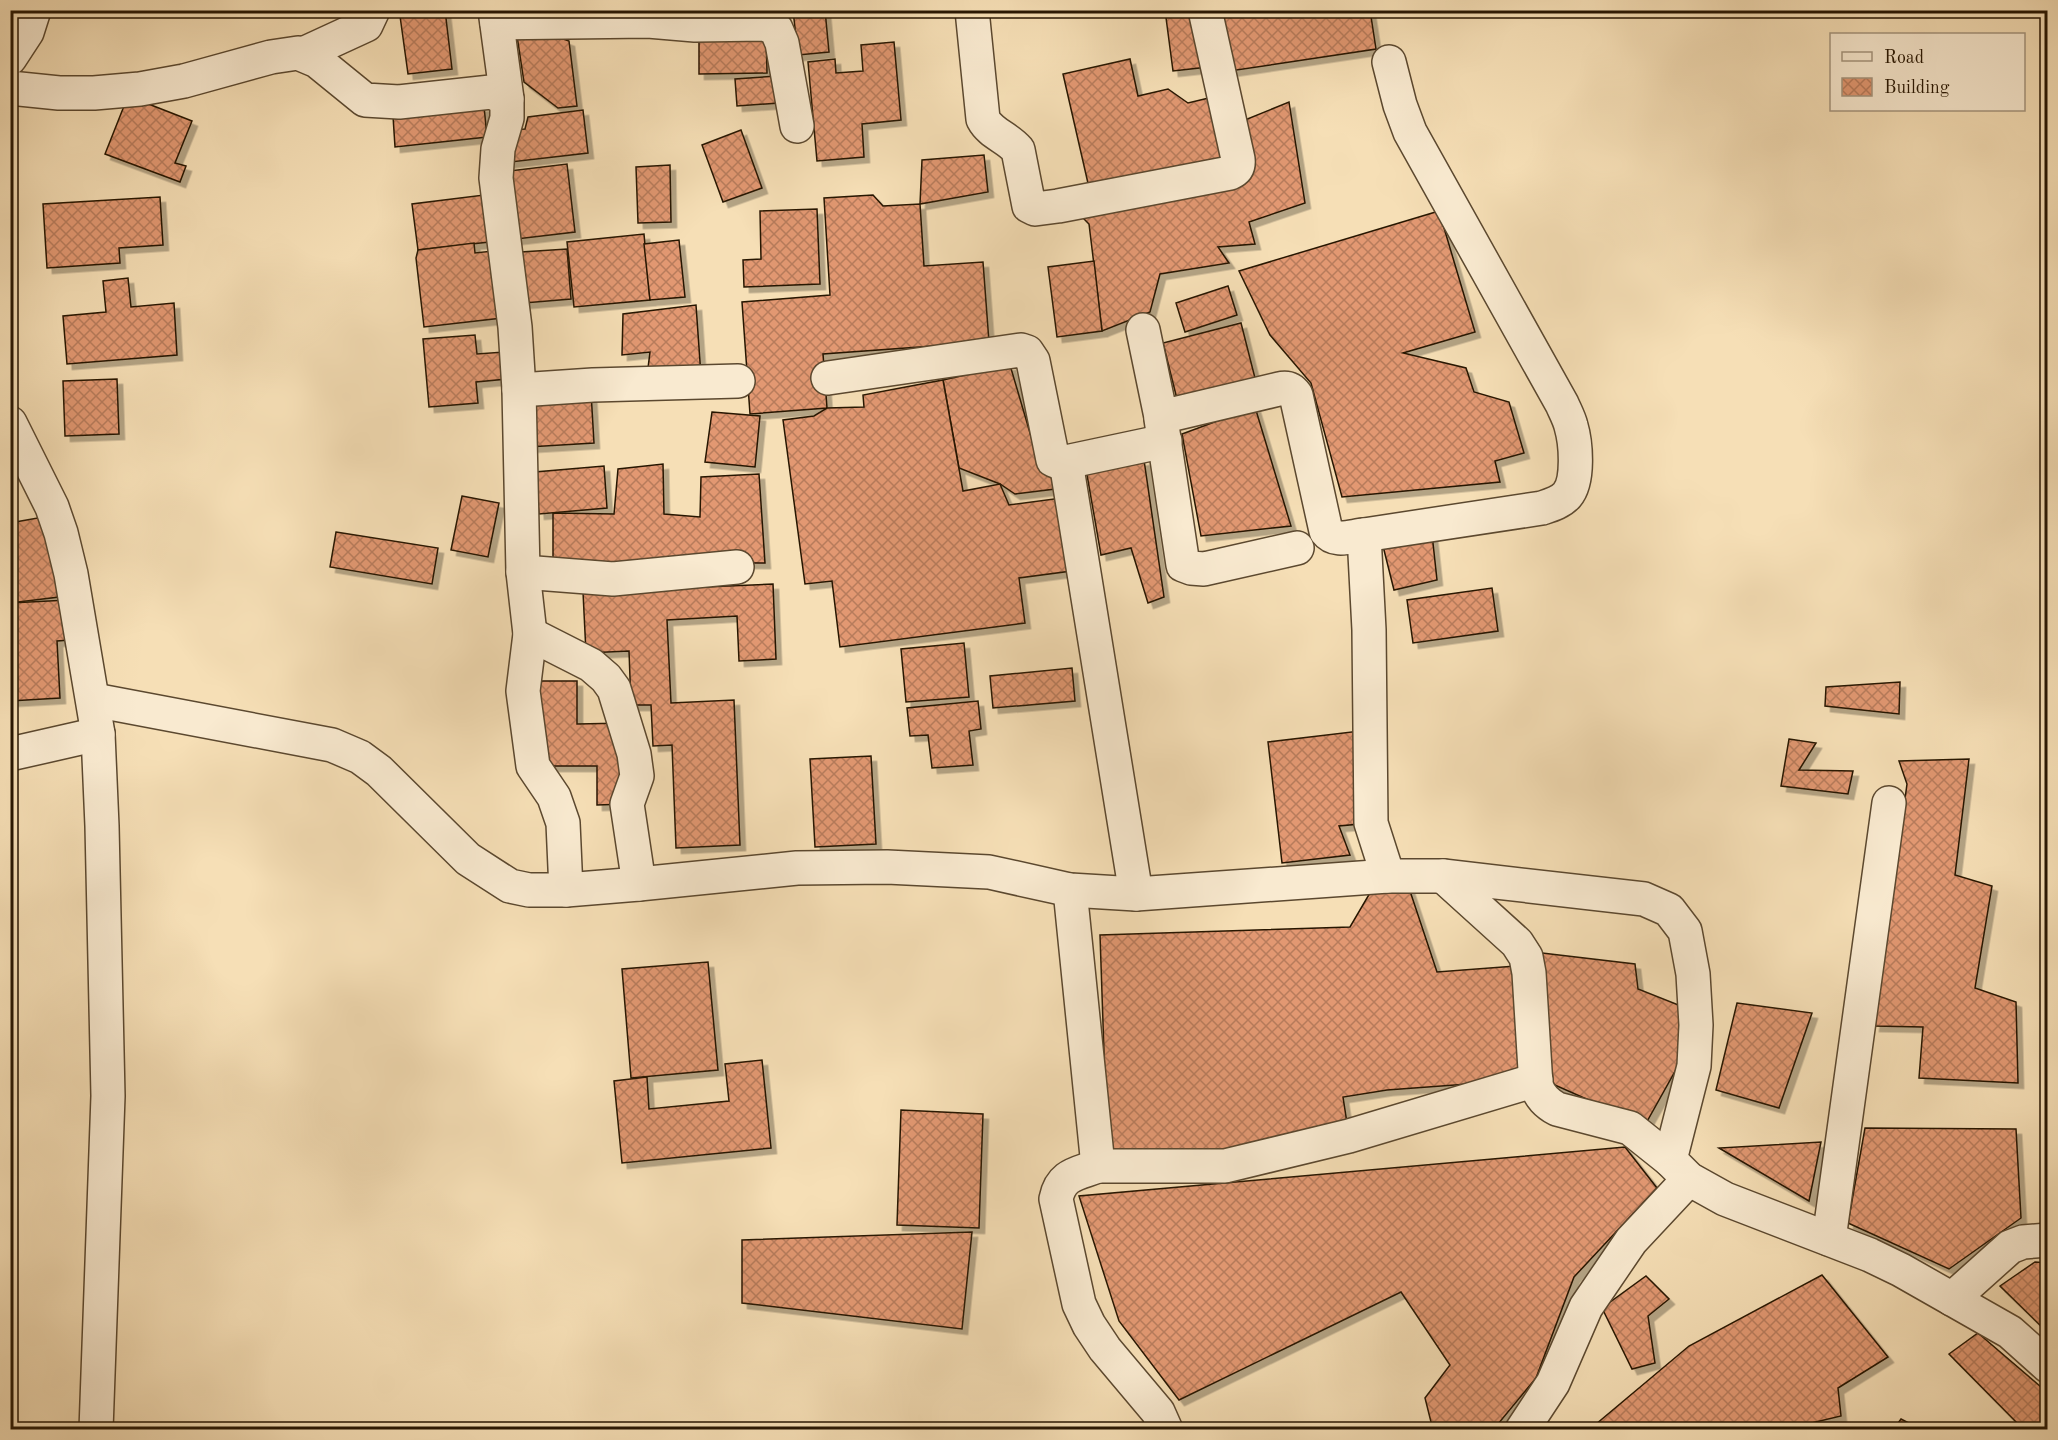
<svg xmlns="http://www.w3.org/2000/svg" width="2058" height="1440" viewBox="0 0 2058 1440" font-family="'Old Standard TT',serif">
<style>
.building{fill:url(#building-cross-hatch);stroke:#271602;stroke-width:1.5;filter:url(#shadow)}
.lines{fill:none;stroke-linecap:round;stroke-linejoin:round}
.minor-casing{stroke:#5b482f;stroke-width:36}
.minor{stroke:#f9ead0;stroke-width:33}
</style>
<defs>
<pattern id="building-cross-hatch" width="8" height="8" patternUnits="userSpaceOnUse" patternTransform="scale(1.5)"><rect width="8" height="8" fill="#e29872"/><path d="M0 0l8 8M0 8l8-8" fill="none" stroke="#b77b5b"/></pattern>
<filter id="shadow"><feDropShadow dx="5.5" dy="5.5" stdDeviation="0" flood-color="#0004"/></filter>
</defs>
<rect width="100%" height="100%" fill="#f6dfb6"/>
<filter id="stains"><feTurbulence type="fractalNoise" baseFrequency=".00333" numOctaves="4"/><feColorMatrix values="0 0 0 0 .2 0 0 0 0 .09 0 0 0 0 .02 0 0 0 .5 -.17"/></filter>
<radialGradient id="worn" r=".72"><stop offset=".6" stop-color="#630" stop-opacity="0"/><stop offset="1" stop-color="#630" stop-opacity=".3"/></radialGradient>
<g class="building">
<path d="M445,10L452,69L408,74L400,16Z"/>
<path d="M793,10H825L829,52L798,55Z"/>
<path d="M1165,10H1195L1208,67L1173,71Z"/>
<path d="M1214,10H1370L1376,49L1223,72Z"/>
<path d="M516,29L540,31L569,41L577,106L558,108L524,82Z"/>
<path d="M766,31L767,73L699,74V32Z"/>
<path d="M894,42L901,120L862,124L864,157L817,161L808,62L835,59L836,73L863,71L861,45Z"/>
<path d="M1130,59L1138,96L1168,89L1188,103L1213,97L1228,160L1090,192L1063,74Z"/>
<path d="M777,76L779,103L737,106L735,79Z"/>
<path d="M128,96L192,121L175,163L186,166L180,182L105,154Z"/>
<path d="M1289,102L1305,203L1249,222L1255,244L1218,247L1229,263L1160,274L1150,312L1102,331L1089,224L1081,216L1245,177L1240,122Z"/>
<path d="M484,106L487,137L395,147L393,116Z"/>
<path d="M583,110L588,153L502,163L507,130L525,129L528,117Z"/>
<path d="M741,130L762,188L723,202L702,145Z"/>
<path d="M984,155L988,192L920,204L922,160Z"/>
<path d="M567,164L575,232L508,240L500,172Z"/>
<path d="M670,165L671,222L638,223L636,167Z"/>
<path d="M492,194L498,241L418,250L412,204Z"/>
<path d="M873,195L883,206L920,204L924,266L983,262L989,342L823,354L827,408L750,414L742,302L830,295L824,198Z"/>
<path d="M160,197L163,245L119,248L120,263L47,268L43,204Z"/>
<path d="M817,209L820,284L744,287L743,260L761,259L760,211Z"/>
<path d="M1439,211L1475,332L1403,353L1466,368L1474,392L1509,402L1524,453L1495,461L1500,482L1342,497L1311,383L1270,335L1239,271Z"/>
<path d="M644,234L650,300L574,307L567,242Z"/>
<path d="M679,240L685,297L650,300L644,244Z"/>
<path d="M474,243L475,253L493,251L502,318L424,327L416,258L418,250Z"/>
<path d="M567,249L571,299L524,303L521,252Z"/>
<path d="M1094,261L1102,331L1057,337L1048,267Z"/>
<path d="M128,278L131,307L174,303L177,355L67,364L63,316L106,312L103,281Z"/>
<path d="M1228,286L1237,315L1185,332L1176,303Z"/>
<path d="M696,305L701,376H647L650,352L622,355L623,314Z"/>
<path d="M1241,323L1256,382L1178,403L1163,343Z"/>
<path d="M475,335L477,354L504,352L507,379L476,382L478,403L429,407L423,339Z"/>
<path d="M1010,365L1038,460L1055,474V489L1015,494L1000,484L959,468L943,380Z"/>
<path d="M117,379L119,434L65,436L63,381Z"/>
<path d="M943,380L963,491L1000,484L1009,505L1069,497L1079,570L1019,578L1025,623L840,647L832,581L805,584L783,420L814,416L827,408L864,407L863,395Z"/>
<path d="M591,392L594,443L528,447L525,397Z"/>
<path d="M1255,407L1291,526L1201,536L1182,434Z"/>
<path d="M712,412L760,416L755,467L705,462Z"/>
<path d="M1144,460L1164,597L1148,603L1131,548L1101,555L1086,469Z"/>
<path d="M663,464L664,514L700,517L701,477L759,474L765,563L553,562V513L614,514L618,469Z"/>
<path d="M604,466L607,508L539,514L535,472Z"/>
<path d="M462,496L499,503L488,557L451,550Z"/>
<path d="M43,517L59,597L10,603V523Z"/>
<path d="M336,532L438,548L432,584L330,567Z"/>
<path d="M1432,534L1437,580L1394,590L1382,542Z"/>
<path d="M773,584L776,659L739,661L737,616L667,620L671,703L734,700L740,845L676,848L672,745L653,746L651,705H631L629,651L586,653L583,592Z"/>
<path d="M1492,588L1498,631L1413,643L1407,600Z"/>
<path d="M68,600L70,640L57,641L60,698L10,701V603Z"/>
<path d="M964,643L969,697L906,702L901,649Z"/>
<path d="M1072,668L1075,701L993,708L990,676Z"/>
<path d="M533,681H577V724L626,723L627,804L597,805V766H533Z"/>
<path d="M1900,682L1899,714L1825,706L1826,687Z"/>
<path d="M978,701L981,729L969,731L973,765L932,768L928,735L910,736L907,708Z"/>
<path d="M1360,731L1371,823L1339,826L1350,855L1282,863L1268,742Z"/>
<path d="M1789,739L1816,743L1799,770L1853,771L1848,794L1781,786Z"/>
<path d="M871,756L876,844L815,847L810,759Z"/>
<path d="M1969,759L1955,875L1992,886L1975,988L2016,1002L2018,1083L1919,1078L1923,1027L1874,1026L1907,784L1899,761Z"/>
<path d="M1408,885L1437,972L1528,965L1536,1079L1387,1090L1343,1097L1349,1136L1108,1170L1100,935L1350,927L1374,886Z"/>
<path d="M1542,953L1635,964L1638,989L1686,1008L1683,1057L1645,1125L1548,1082Z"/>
<path d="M708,962L718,1070L631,1078L622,969Z"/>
<path d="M1737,1003L1812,1013L1779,1108L1716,1090Z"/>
<path d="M762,1060L771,1148L622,1163L614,1081L647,1077L649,1109L729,1101L725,1064Z"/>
<path d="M901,1110L983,1114L979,1228L897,1225Z"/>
<path d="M1865,1128L2016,1129L2021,1218L1949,1269L1848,1223Z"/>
<path d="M1821,1142L1809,1201L1719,1148Z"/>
<path d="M1625,1147L1657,1188L1574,1277L1536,1378L1493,1430H1433L1425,1398L1450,1365L1401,1292L1179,1400L1119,1321L1079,1196Z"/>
<path d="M972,1232L962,1329L742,1303V1240Z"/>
<path d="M2035,1262L2048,1263V1333L2000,1286Z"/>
<path d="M1822,1275L1888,1357L1838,1388L1841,1416L1782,1430H1589L1689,1346Z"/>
<path d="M1646,1276L1669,1299L1648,1316L1655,1363L1632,1369L1602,1308Z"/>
<path d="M1978,1333L2048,1393V1430H2024L1949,1354Z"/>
<path d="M1901,1419L1922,1430H1893Z"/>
</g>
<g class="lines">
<g class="minor-casing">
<g id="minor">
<path d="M972,10L983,119C991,134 1007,137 1018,150L1029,206L1035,209L1058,206L1230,173C1237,170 1239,167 1238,159L1205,10"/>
<path d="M497,23L648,21L695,25L765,24L776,29L782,43L797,126"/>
<path d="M303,54L366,25L373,10"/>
<path d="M10,58L27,32L34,10"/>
<path d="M10,88L59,93H94L140,89L184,81L271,57L298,53L317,61L365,100L399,102L491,92L507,99L495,10"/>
<path d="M507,99V118L498,149L496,178L515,327L519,390L523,572L530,634L523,691L533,766L554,797L563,823L566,890"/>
<path d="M1143,330L1161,417L1279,389C1287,387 1291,388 1296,395L1326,531C1335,543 1351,536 1364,535L1369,630L1371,823L1388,876"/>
<path d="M828,378L1021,350L1027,352L1033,361L1053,460L1058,462H1066L1165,441"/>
<path d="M519,390L593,385L738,381"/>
<path d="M1161,419L1183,565L1191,568L1204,569L1297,548"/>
<path d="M10,423L52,507L61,533L71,574L98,734L102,826L108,1096L96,1430"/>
<path d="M1066,462L1136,894"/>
<path d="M1364,535L1542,508C1551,505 1561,502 1567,495C1579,481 1576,443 1571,426C1569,418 1565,411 1562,404L1410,132L1400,105L1389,62"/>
<path d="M523,572L613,579L737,567"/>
<path d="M530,634L591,665L606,678L614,689L634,754L637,776L627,804L639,884"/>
<path d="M94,700L332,745L360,757L379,771L468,859L510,886L529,890H566L639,884L797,868L887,867L989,872L1070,890L1136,894L1388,876H1443L1644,899L1669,910L1685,931L1693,974L1696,1025L1694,1066L1670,1160L1689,1179L1725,1199L1870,1255L1901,1270L2010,1332L2048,1366"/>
<path d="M10,754L98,734"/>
<path d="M1443,876L1517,943L1526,957L1529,973L1536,1086C1541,1097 1546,1103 1557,1109L1630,1128L1670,1160"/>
<path d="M1070,890L1098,1166H1225L1349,1136L1536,1080"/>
<path d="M1098,1166C1077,1174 1061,1174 1056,1199L1079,1304L1089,1325L1105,1349L1158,1412L1166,1430"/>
<path d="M1829,1239L1889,803"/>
<path d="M1952,1299L2010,1247L2023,1242L2048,1240"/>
<path d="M1522,1430L1553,1383L1586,1307L1631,1241L1689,1179"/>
</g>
</g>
<use href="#minor" class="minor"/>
</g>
<rect width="2058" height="1440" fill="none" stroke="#f6dfb6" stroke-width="36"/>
<rect x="12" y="12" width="2034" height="1416" fill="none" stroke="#271602" stroke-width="3"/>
<rect x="18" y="18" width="2022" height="1404" fill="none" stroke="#271602" stroke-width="1.5"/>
<rect x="1830" y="33" width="195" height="78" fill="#f9ead0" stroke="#a5957e" stroke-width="1.5"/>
<rect x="1842" y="52" width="30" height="9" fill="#f9ead0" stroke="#a5957e" stroke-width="1.5"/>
<text x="1884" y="63" font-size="18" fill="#271602">Road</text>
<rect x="1842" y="78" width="30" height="18" fill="url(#building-cross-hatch)" stroke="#a5957e" stroke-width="1.5"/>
<text x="1884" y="93" font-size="18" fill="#271602">Building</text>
<rect width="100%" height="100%" filter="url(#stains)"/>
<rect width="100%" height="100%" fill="url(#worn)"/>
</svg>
